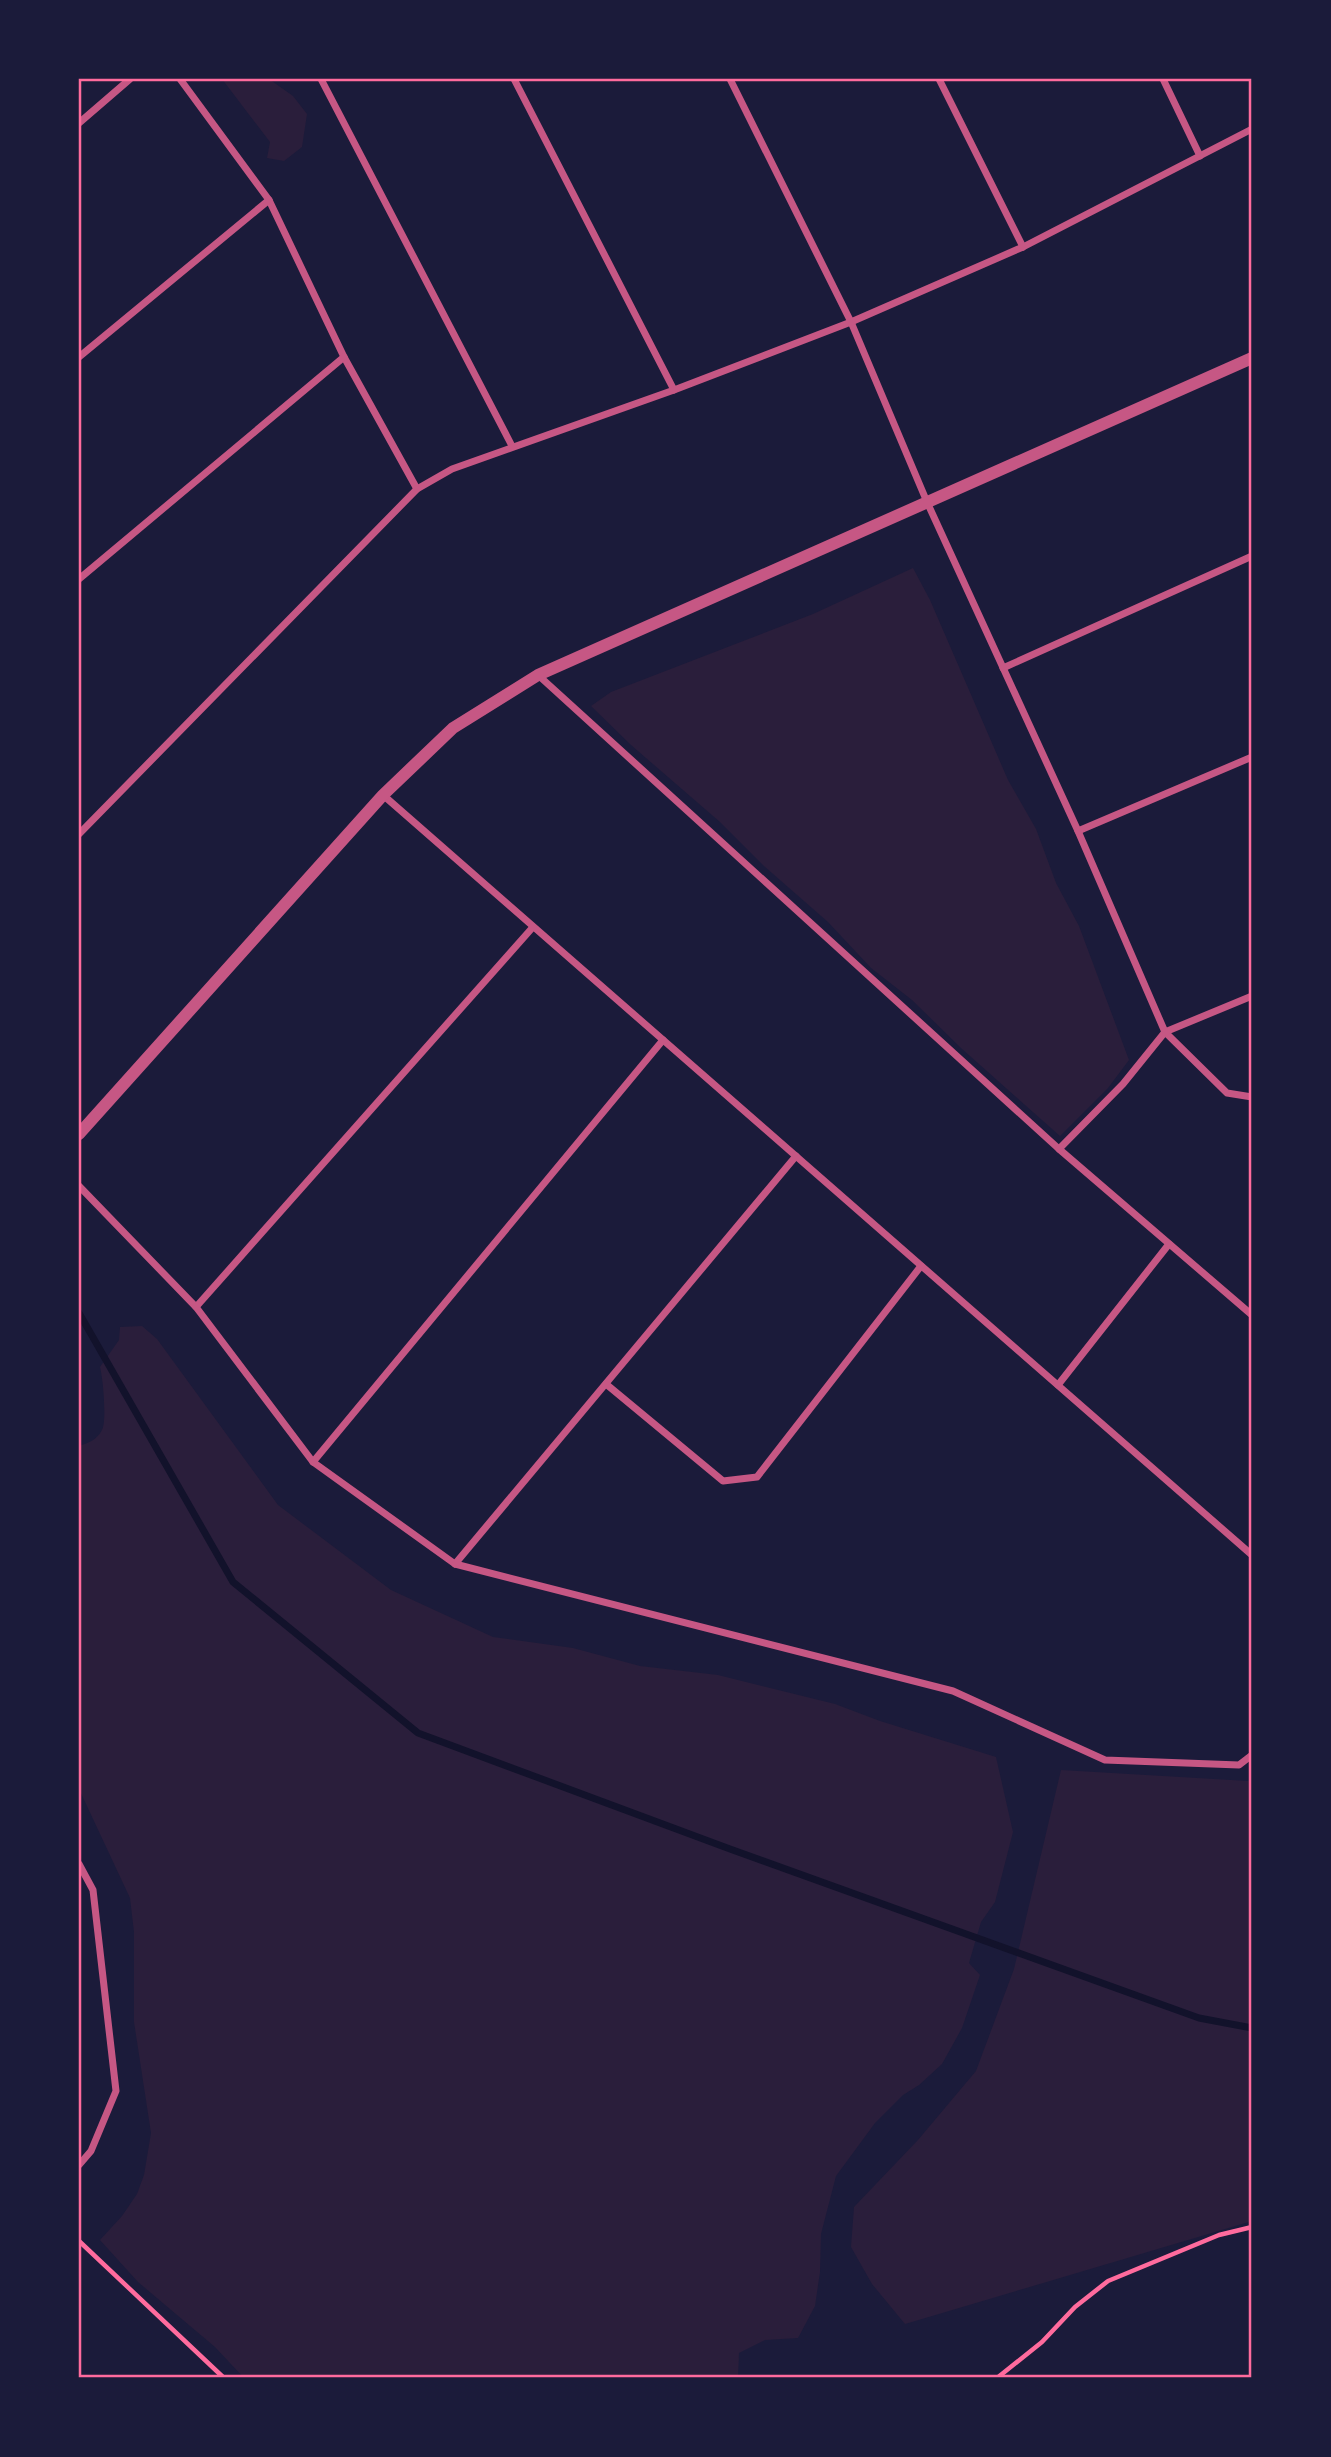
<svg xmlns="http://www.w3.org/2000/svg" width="1331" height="2457" viewBox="0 0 1331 2457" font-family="'Work Sans',sans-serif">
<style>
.green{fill:#2a1e3b}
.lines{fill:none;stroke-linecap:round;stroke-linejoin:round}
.stream{stroke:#12122b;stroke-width:7}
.path{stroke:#ff6b9d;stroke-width:4.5}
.minor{stroke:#c65784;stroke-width:7}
.tertiary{stroke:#c65784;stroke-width:12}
.neatline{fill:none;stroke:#ff6b9d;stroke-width:2.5}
</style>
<rect width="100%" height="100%" fill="#1b1b3a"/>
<g class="green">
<path d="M222,79H269L293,96L307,114L302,147L284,161L267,158L270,142Z"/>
<path d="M913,568L930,600L1008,780L1036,829L1056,883L1079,926L1129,1060L1108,1088L1060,1136L961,1048L912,1000L871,968L828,922L764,866L720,822L631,745L591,706L611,692L813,614Z"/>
<path d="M142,1326L157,1339L278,1505L391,1590L493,1637L573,1648L640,1666L718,1675L835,1704L880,1721L996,1757L1013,1832L995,1902L981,1922L969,1963L980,1975L962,2028L942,2064L919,2085L903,2095L875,2123L836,2176L821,2234L820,2272L815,2306L798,2338L765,2340L739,2353L738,2378H244L215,2347L138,2282L100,2240L122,2216L137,2194L144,2175L151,2133L134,2022V1932L130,1898L79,1789V1446C88,1443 97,1440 102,1430C107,1421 103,1378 100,1367L119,1340L120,1327Z"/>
<path d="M1061,1770L1248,1781L1252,1777V2221L905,2324L872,2284L851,2247L854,2207L918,2140L976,2071L1014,1969Z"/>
</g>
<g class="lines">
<path class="stream" d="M79,1313L233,1582L418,1733L730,1849L1199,2018L1252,2028"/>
<g class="path">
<path d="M79,2241L224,2378"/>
<path d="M997,2378L1042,2342L1075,2307L1108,2281L1219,2235L1252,2227"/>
</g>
<g class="minor">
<path d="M180,79L269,200L344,357L417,489"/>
<path d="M321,79L512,446"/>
<path d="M514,79L674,390"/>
<path d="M730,79L851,322L927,502L1078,831L1165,1032L1227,1093L1252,1097"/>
<path d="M939,79L1023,247"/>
<path d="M1163,79L1200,156"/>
<path d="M79,123L130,79"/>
<path d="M79,357L269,200"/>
<path d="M79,579L344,357"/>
<path d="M1003,668L1252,556"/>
<path d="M538,675L1059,1149L1252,1315"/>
<path d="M383,795L1252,1555"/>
<path d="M1078,831L1252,757"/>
<path d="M79,834L417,489L452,469L674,390L851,322L1023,247L1252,129"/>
<path d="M1059,1149L1123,1084L1165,1032L1252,996"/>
<path d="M79,1186L196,1307L313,1462L455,1564L953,1691L1105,1760L1239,1765L1252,1755"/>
<path d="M196,1307L533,927"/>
<path d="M606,1384L723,1481L757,1477L921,1266"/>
<path d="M1058,1385L1169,1244"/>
<path d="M313,1462L663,1040"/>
<path d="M455,1564L796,1156"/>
<path d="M79,1864L93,1890L116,2091L91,2151L79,2165"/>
</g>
<path class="tertiary" d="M79,1134L383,795L453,728L538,675L1252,358"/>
</g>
<rect width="1331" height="2457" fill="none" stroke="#1b1b3a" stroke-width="161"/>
<rect x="80" y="80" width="1170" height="2296" class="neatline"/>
</svg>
